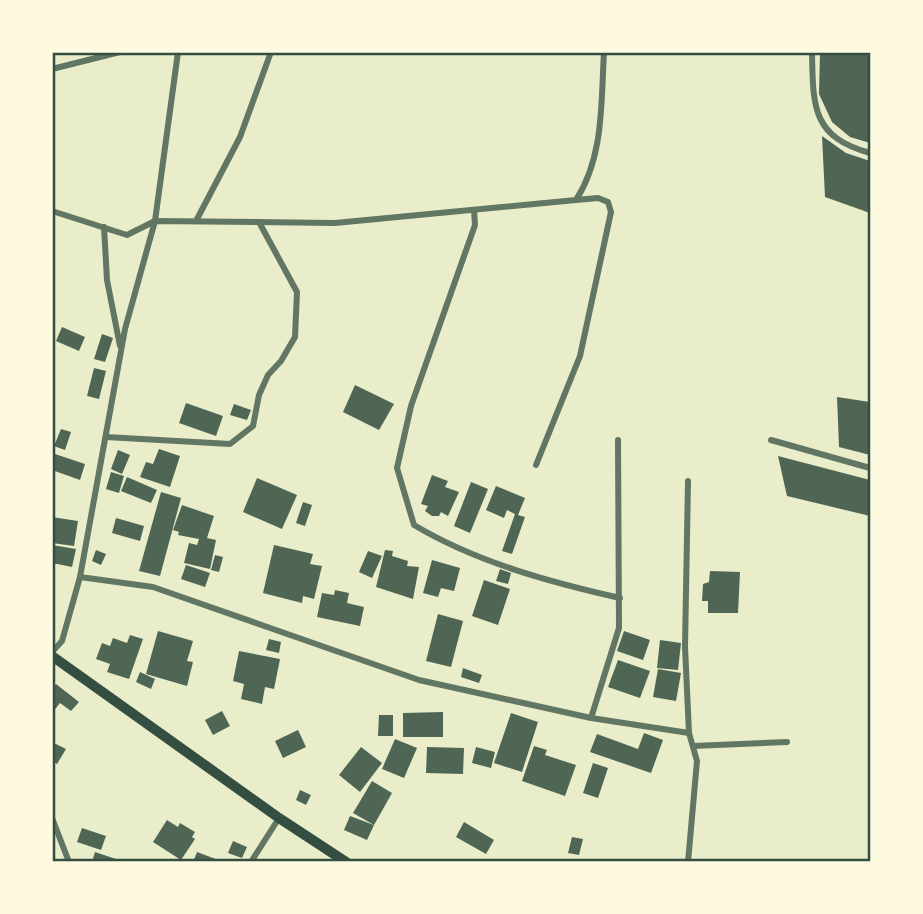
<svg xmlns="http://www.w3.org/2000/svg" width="923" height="914" viewBox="0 0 923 914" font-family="'Public Sans',sans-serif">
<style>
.building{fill:#4f6655}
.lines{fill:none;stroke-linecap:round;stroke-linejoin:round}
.minor{stroke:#617663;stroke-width:6}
.primary{stroke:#344e41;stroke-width:10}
.neatline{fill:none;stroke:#344e41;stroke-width:2.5}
</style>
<rect width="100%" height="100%" fill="#e9edc9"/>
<g class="building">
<path d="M820,52H870V143L850,137L832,122L819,94Z"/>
<path d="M822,136L846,153L870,161V213L825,197Z"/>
<path d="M62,327L85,337L79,351L56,341Z"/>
<path d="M102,334L113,338L105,362L94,359Z"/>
<path d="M94,368L106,371L99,399L87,396Z"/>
<path d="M355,385L394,404L379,430L343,412Z"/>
<path d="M837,397L870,402V455L839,447Z"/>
<path d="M186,403L223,416L216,436L179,423Z"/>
<path d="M234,404L251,410L247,420L230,415Z"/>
<path d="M61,429L71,432L65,450L54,446Z"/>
<path d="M159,449L180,456L170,487L140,477L146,462L153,464Z"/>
<path d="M118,450L130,455L122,474L111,469Z"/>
<path d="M52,453L85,464L80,480L52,470Z"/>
<path d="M778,456L870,480V516L787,496Z"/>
<path d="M111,472L124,476L119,493L106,489Z"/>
<path d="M432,475L448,481L445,487L459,492L448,516L441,512L439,516H432L425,511L428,506L421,504Z"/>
<path d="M127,477L157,490L151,503L121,491Z"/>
<path d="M257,478L297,495L282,529L243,512Z"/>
<path d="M471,482L488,489L470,533L454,526Z"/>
<path d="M496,486L525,498L518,515L525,517L512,554L502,551L515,514L507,510L504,518L486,510Z"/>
<path d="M161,492L181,498L160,576L139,571Z"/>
<path d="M303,502L312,505L305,526L296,523Z"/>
<path d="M182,505L214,516L207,538L216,540L210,569L184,563L189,543L197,545L199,539L178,535L179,532L173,530Z"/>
<path d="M52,517L78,521L74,546L52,543Z"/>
<path d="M116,518L144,526L140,541L112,533Z"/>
<path d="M52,545L76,549L72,567L52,563Z"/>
<path d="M274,545L313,554L310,564L322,566L314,599L303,596L302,603L263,593Z"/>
<path d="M96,550L106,554L101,565L92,561Z"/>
<path d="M385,550L393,551L392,556L408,561L407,566L419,567L413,599L376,587Z"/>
<path d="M368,551L382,556L372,578L359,572Z"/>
<path d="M215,555L223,557L219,572L211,570Z"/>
<path d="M432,560L460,568L454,591L441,588L438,597L423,593Z"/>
<path d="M186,565L210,573L205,587L181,579Z"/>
<path d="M500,569L511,573L508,584L496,581Z"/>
<path d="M710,571L740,572L738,613H708V601H702L703,584L709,582Z"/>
<path d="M484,580L510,589L498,625L472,616Z"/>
<path d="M335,590L349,593L347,603L364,607L360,626L317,617L322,593L334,595Z"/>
<path d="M438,614L463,621L451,667L426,661Z"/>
<path d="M158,631L193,641L187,661L193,662L187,686L146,674Z"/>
<path d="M624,631L650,640L643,660L617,651Z"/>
<path d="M130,635L143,639L129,679L107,672L110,664L96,659L102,643L110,646L113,638L127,643Z"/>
<path d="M269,639L281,642L279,653L266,650Z"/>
<path d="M660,640L681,643L678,670L657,668Z"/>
<path d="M239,651L280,659L274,689L265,687L262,704L241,699L244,684L233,681Z"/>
<path d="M618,660L650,671L640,698L608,687Z"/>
<path d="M463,668L482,675L479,683L461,677Z"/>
<path d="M658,669L681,673L676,701L653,697Z"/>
<path d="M140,672L155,679L151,689L136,682Z"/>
<path d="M56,684L79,702L71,711L60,703L52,713V688Z"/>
<path d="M222,711L230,726L213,735L205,720Z"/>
<path d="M443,712V737H403V713Z"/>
<path d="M511,713L538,722L522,772L494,763Z"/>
<path d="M379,715H393V736H378Z"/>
<path d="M298,730L306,747L283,758L275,741Z"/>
<path d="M644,733L663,740L651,773L590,752L597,734L638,749Z"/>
<path d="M395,739L417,748L404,778L382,769Z"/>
<path d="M52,742L66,749L57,764L52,761Z"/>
<path d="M534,746L547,750L545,755L576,765L565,796L522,781Z"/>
<path d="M361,747L382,763L360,792L339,775Z"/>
<path d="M427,747L464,748L463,774L426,773Z"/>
<path d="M476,747L495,752L491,768L472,763Z"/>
<path d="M593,763L608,768L598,798L583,793Z"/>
<path d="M372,781L392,793L374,825L353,813Z"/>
<path d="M300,790L311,795L306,805L296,800Z"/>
<path d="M350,816L374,825L367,840L344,830Z"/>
<path d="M167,820L178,827L180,823L195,832L192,837L195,839L181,860L153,842Z"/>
<path d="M464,822L494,840L486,854L456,837Z"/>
<path d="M82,828L106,836L101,850L77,842Z"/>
<path d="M572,837L583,839L579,855L568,853Z"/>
<path d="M233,841L247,847L242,858L228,853Z"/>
<path d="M95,852L122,861L121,862H92Z"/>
<path d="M197,852L221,861V862H193Z"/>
</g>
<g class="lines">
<g class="minor">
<path d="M812,52C813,107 812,137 870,153"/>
<path d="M52,69L120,52"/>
<path d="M474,210L475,225L411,406L397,468L414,525C476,562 549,582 620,598"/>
<path d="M52,211L127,235L155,221L335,223L576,200C604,157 601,102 604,52"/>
<path d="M196,221L240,137L271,52"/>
<path d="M104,227L107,280L120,346"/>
<path d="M106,437L230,444L253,426L259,395L268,375L281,361L295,337L297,292L259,222"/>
<path d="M771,440L870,468"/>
<path d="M536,465L580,356L611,212L608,202L598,198L576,200"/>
<path d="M688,481L685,647L689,733"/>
<path d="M80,577L153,587L419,680L591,718L689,733L697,761L688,862"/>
<path d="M52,652L62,641L80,577L125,329L155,221L178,52"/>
<path d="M591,718L619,628L618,440"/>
<path d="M693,746L787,742"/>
<path d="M52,818L69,862"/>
<path d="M251,862L279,818"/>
</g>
<path class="primary" d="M52,656L279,818L346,862"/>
</g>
<rect width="923" height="914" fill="none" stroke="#fefae0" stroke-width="108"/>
<rect x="54" y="54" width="815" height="806" class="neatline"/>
</svg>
